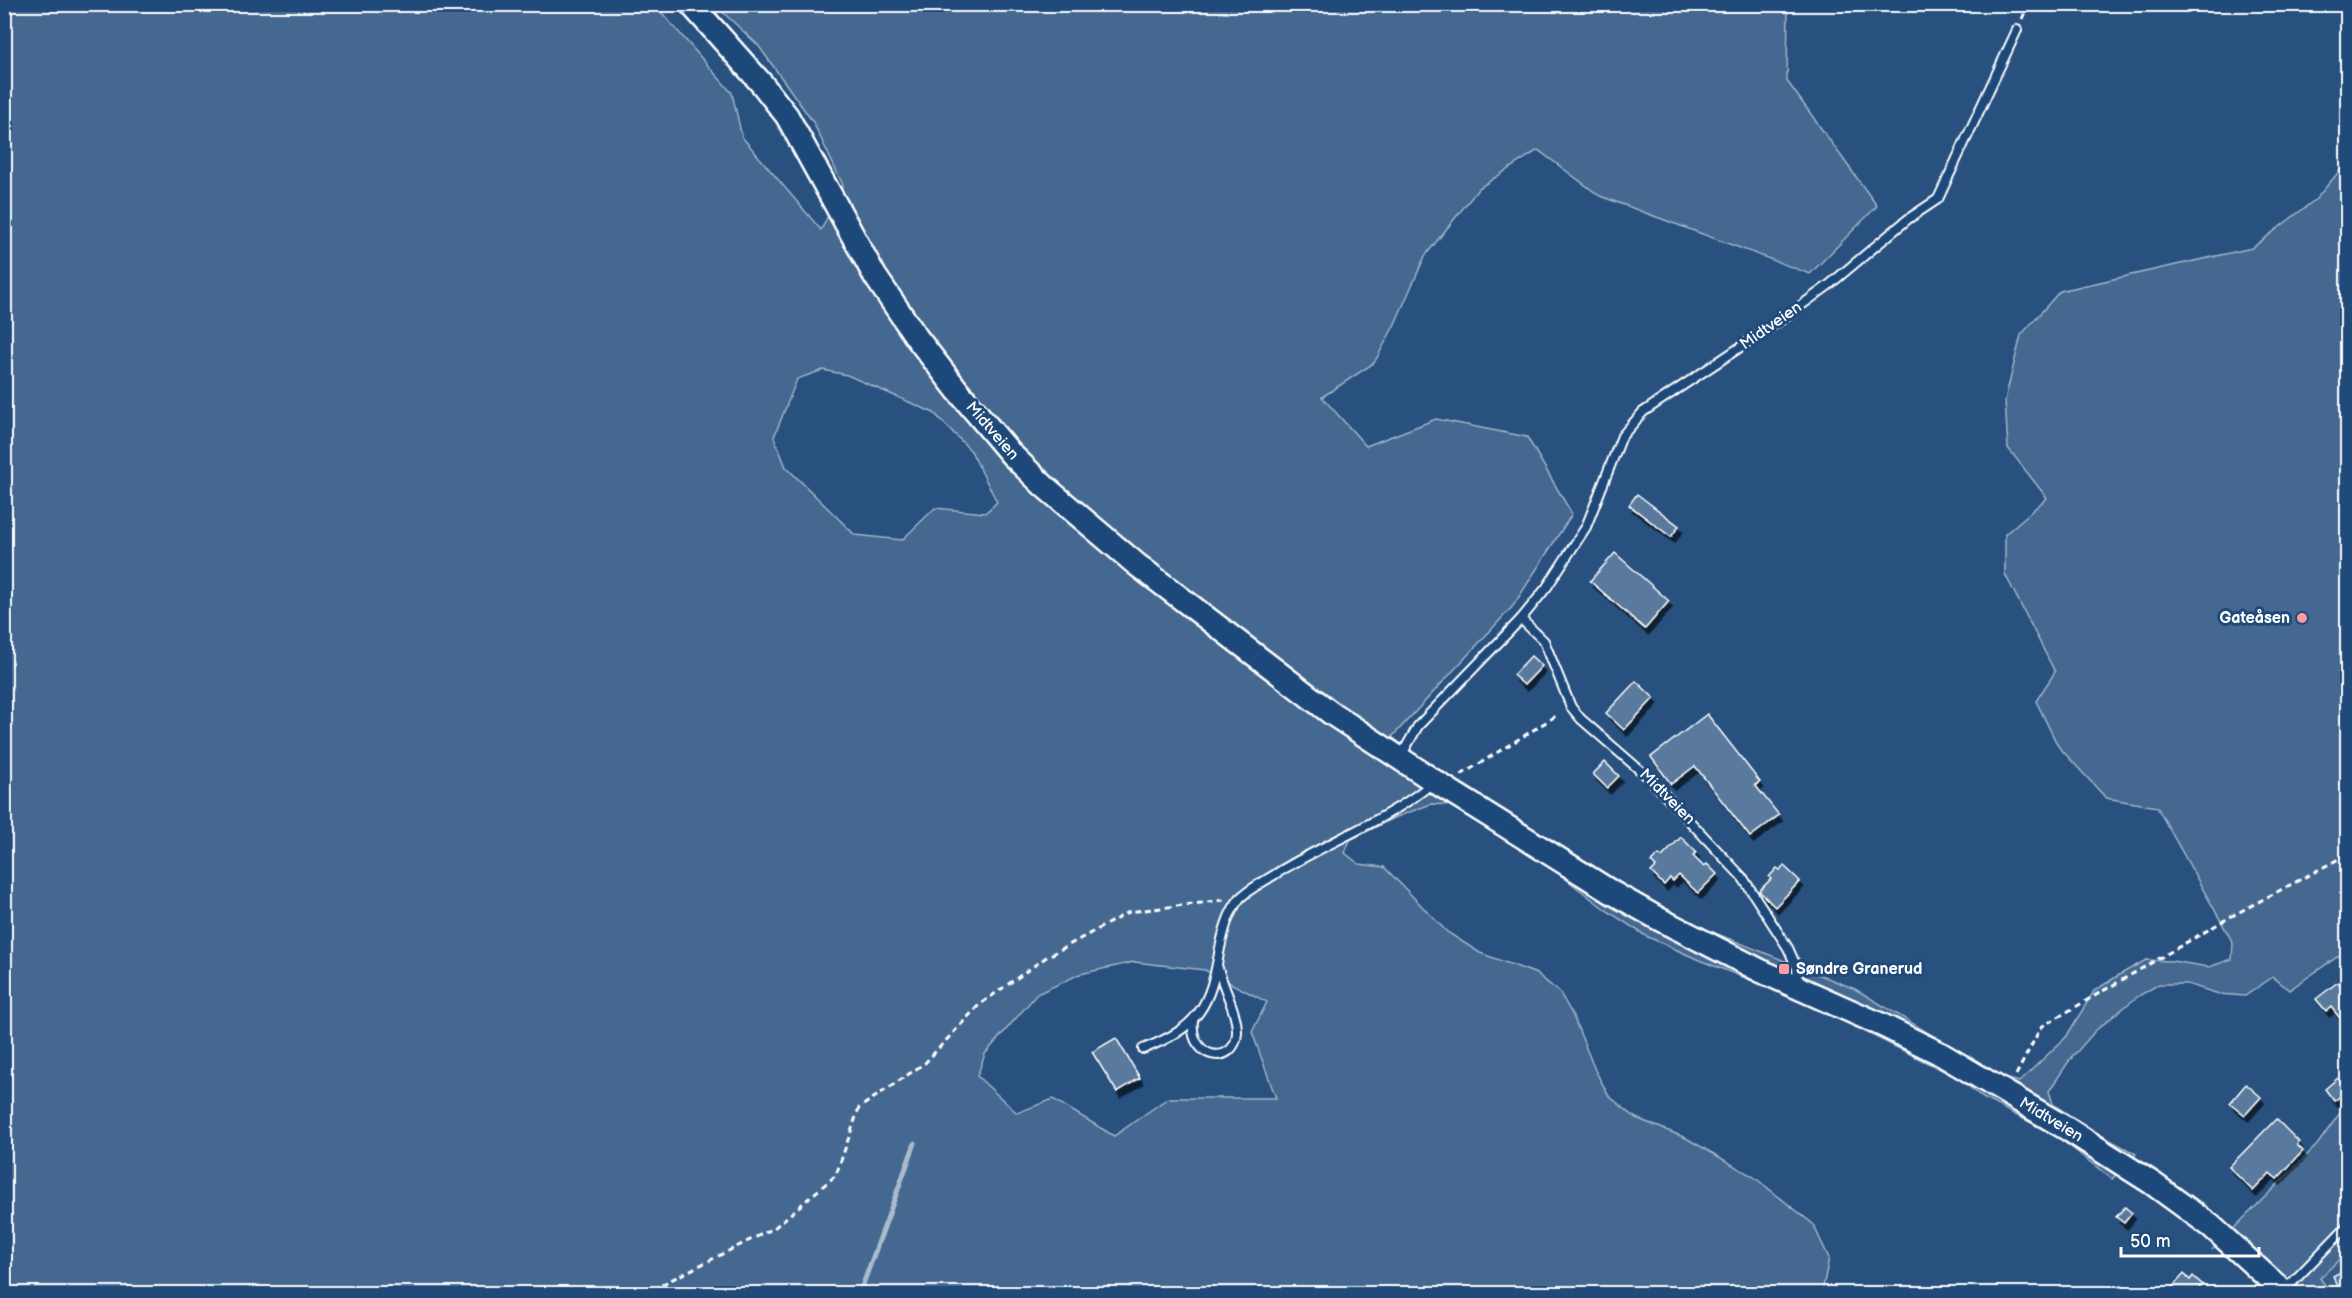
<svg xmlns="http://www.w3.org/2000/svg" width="2352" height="1298" viewBox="0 0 2352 1298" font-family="'Balsamiq Sans',sans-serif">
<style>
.built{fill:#375d88}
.green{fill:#446890;stroke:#a2b4c8;stroke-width:1.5;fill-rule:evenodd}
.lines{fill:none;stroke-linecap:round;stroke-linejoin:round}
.stream{stroke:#aabbcd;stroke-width:5}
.building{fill:#5a7a9d;stroke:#fff;stroke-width:1.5;filter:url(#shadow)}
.lane-casing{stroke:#fff;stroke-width:12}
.secondary-casing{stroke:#fff;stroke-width:27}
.path{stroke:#fff;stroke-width:3;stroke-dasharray:6 4.5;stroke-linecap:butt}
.lane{stroke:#1f4a7a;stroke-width:8}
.secondary{stroke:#1f4a7a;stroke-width:22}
.poi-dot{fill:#ff9aa2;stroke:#1f4a7a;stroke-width:2}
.labels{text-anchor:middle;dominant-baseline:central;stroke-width:6;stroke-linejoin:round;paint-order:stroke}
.street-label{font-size:16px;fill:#fff;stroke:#1f4a7a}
.poi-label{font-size:16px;font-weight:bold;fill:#fff;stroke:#1f4a7a;text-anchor:end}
</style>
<defs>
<filter id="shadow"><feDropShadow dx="3.5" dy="6" stdDeviation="0" flood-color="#0009"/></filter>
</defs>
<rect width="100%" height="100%" fill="#28517f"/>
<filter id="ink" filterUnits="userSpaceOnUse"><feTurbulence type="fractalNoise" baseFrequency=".0167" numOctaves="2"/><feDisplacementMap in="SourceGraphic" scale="12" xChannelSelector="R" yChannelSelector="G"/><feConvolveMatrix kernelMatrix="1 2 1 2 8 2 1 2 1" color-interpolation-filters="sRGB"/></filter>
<g filter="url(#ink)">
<path class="built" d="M2347,1252V1293H2330L2320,1278Z"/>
<g class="green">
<path d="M5,5H655L732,93L742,137L821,230L843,185L813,122L758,45L715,5H1788L1787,81L1877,206L1810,274L1600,196L1538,150L1479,188L1425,256L1394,326L1374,363L1322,397L1366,446L1436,419L1527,437L1572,514L1513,606L1392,737L1442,775L1675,917L1855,989L2002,1077L2019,1082L2066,1037L2094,991L2119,975L2146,960L2172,961L2209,967L2232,959L2233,943L2157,807L2106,798L2058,746L2036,701L2055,672L2005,574V534L2047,498L2008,448L2005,400L2021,335L2060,291L2252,248L2316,199L2347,162V950L2289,990L2273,977L2245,996L2219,994L2187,984H2159L2137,997L2095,1031L2069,1061L2049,1091L2053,1104L2095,1132L2136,1154L2112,1179L2058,1137L1983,1098L1958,1078L1797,998L1699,960L1646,936L1606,910L1541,860L1449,805L1431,804L1394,818L1350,840L1345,853L1359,864L1384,867L1447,932L1480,953L1537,974L1560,993L1573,1016L1595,1070L1609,1096L1636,1118L1686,1138L1754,1177L1813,1224L1829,1258L1822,1293L5,1294ZM823,370L847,375L934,413L971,451L997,502L985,513L935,508L902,540L855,535L786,467L774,437L797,379ZM1134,962L1205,970L1267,1002L1252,1032L1276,1098H1168L1114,1136L1053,1099L1017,1113L977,1076L985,1054L1037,994L1080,974Z"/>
<path d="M2347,1103V1252L2320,1278L2330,1293H2281L2223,1240L2212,1250L2317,1145Z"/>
</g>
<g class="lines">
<path class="stream" d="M856,1294L862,1287L915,1143"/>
</g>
<g class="building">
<path d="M1637,494L1679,526L1671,537L1629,505Z"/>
<path d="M1615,553L1669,601L1645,629L1590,581Z"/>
<path d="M1531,656L1542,666L1524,685L1513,675Z"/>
<path d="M1636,681L1654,698L1624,730L1606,713Z"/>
<path d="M1707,714L1760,782L1755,785L1779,815L1750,837L1695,766L1671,784L1651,757Z"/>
<path d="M1605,762L1619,776L1607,788L1593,774Z"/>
<path d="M1681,837L1696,852L1693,856L1704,867L1707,864L1717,874L1698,893L1679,875L1673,881L1670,878L1664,885L1651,872L1656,867L1651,862L1659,855L1662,857Z"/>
<path d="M1784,866L1800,881L1775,907L1759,891L1771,879L1769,877L1777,868L1780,870Z"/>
<path d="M2338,982L2348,994V1028L2331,1007L2326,1011L2316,999Z"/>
<path d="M1116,1038L1140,1078L1117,1092L1092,1052Z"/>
<path d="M2348,1076V1091L2334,1101L2325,1089L2338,1078L2341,1082Z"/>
<path d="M2246,1084L2261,1097L2245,1115L2230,1103Z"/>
<path d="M2276,1119L2299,1142L2297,1145L2303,1151L2277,1179L2270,1173L2253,1191L2229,1167Z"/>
<path d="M2125,1207L2132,1213L2124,1223L2116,1217Z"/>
<path d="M2348,1268V1294H2342L2333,1276Z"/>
<path d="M2184,1274L2190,1280L2193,1276L2203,1285L2199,1288L2205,1294H2171L2168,1292Z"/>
</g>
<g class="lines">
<g class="lane-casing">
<g id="lane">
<path d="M1521,619L1544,641L1571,707L1581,719L1649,778L1743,878L1788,948L1797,968L1798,983"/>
<path d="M1401,756L1418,726L1521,619L1547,587L1586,527L1622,436L1643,412L1781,320L1829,285L1908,219L1938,199L2017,30"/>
<path d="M1193,1021C1189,1060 1235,1067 1237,1033C1238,1014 1222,985 1217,965"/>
<path d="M1143,1049C1199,1027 1210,1007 1220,948C1224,930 1228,913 1240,898C1249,889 1263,882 1274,875C1322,844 1389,820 1431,784"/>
<path d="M2285,1290L2348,1225"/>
</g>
</g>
<g class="secondary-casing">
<path id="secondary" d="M691,4L762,84L787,116L875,276L917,338L958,391L1011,454L1044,486L1136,564L1331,713L1434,781L1613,893L1659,919L1761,971L1882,1025L1939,1053L2069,1130L2152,1183L2211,1226L2286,1294"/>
</g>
<g class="path">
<path d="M2022,19L2029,4"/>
<path d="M1461,775L1559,714"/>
<path d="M2016,1075L2041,1027L2232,916L2348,854"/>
<path d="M643,1294L774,1228L836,1175L859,1108L925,1063L979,1005L1045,958L1129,912L1224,900"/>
</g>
<use href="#lane" class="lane"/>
<use href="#secondary" class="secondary"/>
</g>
</g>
<g class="poi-dot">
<circle cx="2302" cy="618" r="6"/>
<rect x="1778" y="963" width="12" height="12" rx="3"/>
</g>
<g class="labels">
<g class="street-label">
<text transform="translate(1771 326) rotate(-35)">Midtveien</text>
<text transform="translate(992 431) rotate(49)">Midtveien</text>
<text transform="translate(1667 797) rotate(45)">Midtveien</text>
<text transform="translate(2051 1120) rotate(31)">Midtveien</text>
</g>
<g class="poi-label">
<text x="2290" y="618">Gateåsen</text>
<text x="1796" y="969" text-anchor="start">Søndre Granerud</text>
</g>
</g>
<rect width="2352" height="1298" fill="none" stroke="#1f4a7a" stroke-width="24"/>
<rect x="12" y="12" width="2328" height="1274" fill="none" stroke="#fff" stroke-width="2" filter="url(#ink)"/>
<path d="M2121 1247v9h138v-9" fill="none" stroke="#ffffff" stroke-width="3"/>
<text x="2130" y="1247" font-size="18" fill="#ffffff" stroke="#1f4a7a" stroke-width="4.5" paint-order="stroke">50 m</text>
</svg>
